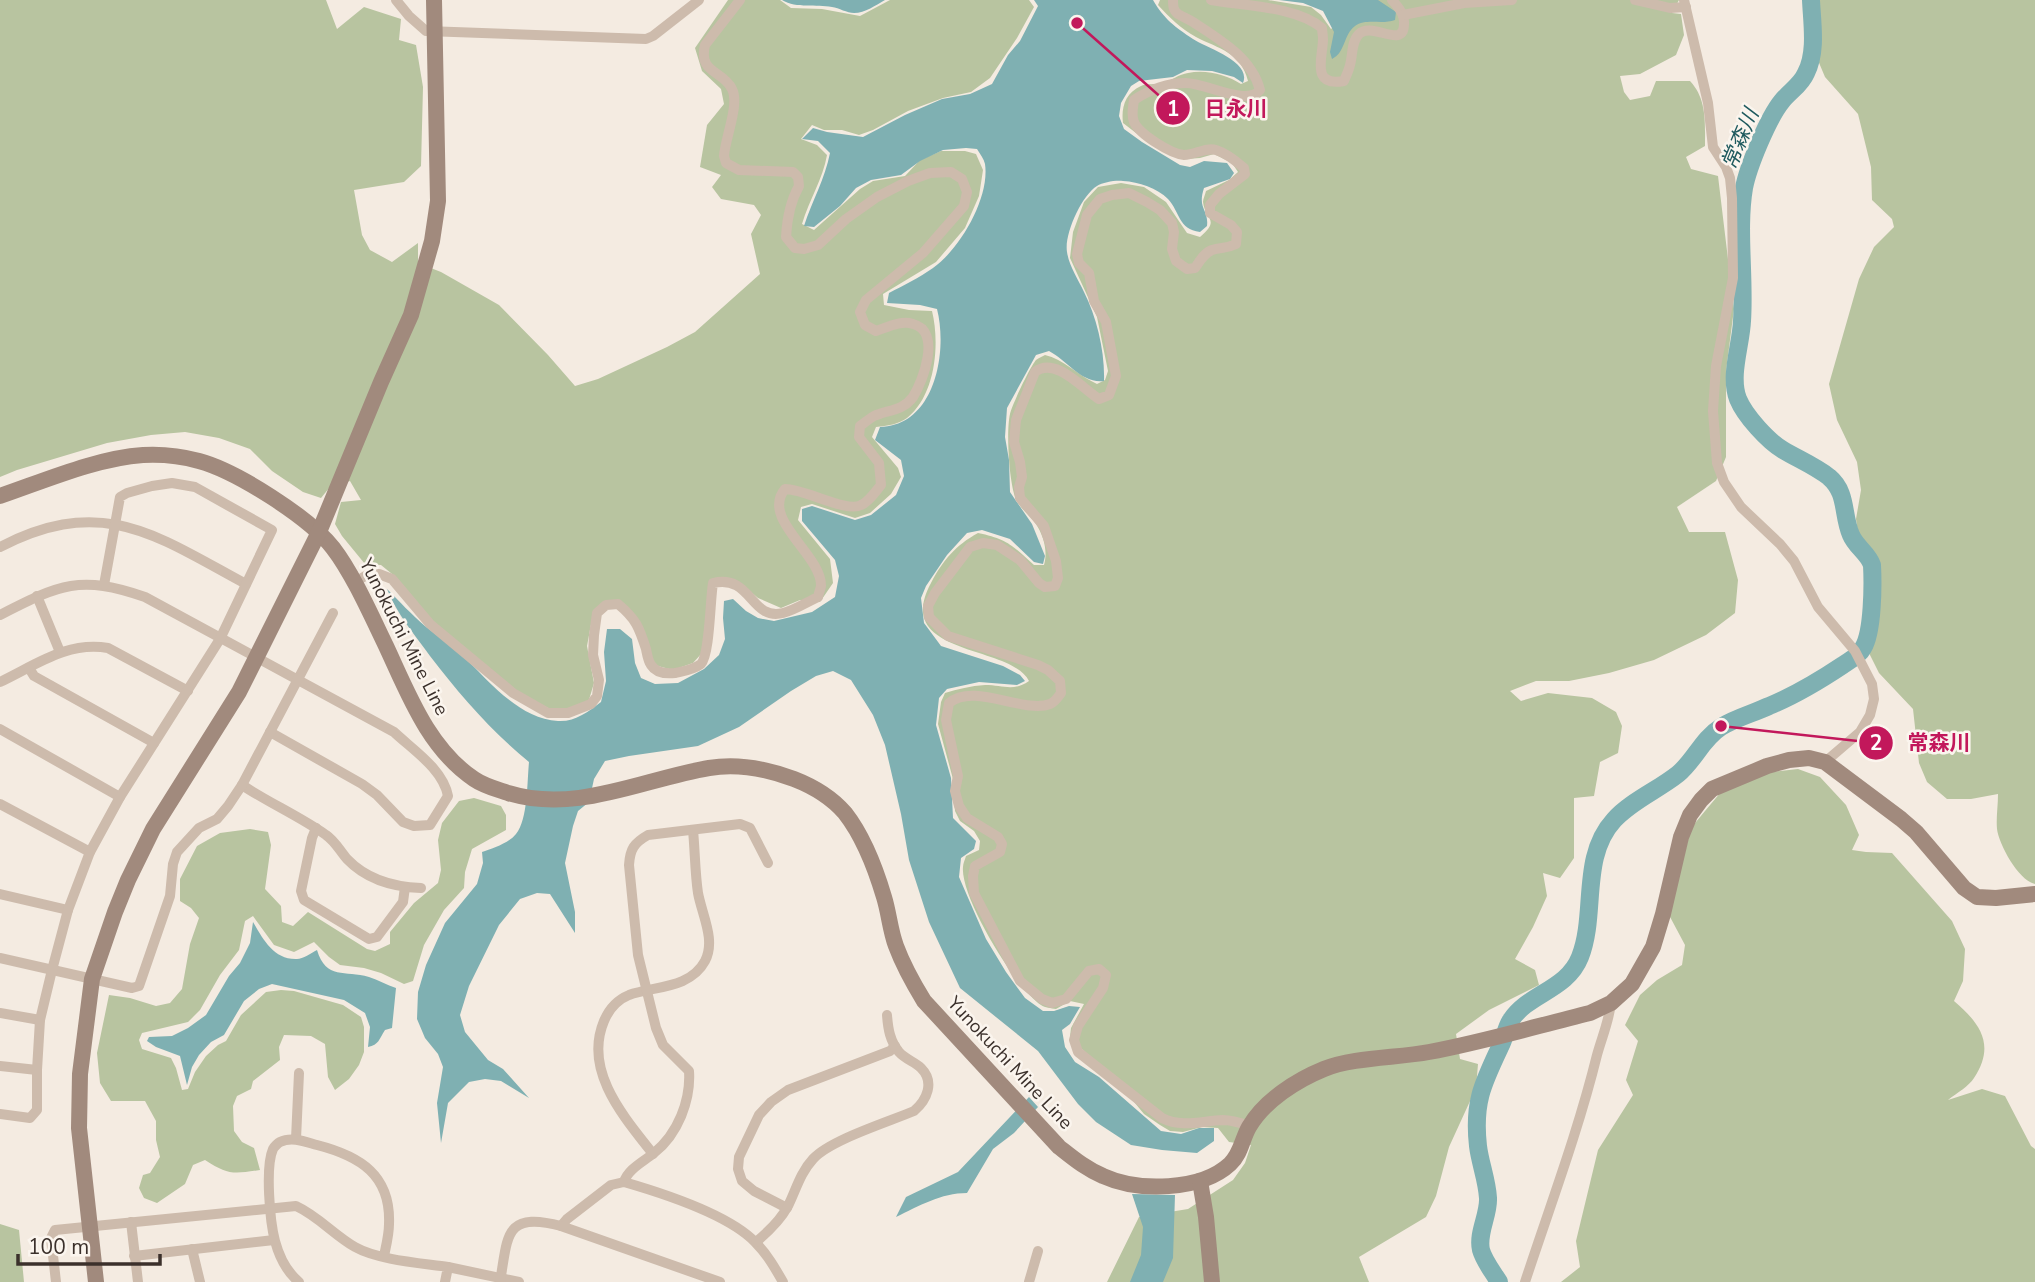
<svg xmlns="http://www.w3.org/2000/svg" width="2035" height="1282" viewBox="0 0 2035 1282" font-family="'Nunito Sans','Noto Sans JP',sans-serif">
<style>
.green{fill:#b8c4a0}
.water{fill:#7fb0b2}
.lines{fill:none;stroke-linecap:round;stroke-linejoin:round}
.river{stroke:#7fb0b2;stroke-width:18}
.street{stroke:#cdbbac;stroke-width:10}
.secondary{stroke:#a18a7d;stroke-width:16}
.labels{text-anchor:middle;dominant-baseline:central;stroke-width:5;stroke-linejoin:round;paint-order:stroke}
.street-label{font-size:19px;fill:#3b302b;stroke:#fbf5ee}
.water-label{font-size:21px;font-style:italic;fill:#1f5a5e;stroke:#fbf5ee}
.leader{fill:none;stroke:#c2185b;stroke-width:2.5}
.callout-dot{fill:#c2185b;stroke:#fbf5ee;stroke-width:2.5}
.mark-label{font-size:21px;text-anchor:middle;font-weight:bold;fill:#fff}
.callout-label{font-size:21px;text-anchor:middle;font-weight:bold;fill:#c2185b;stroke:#fbf5ee;stroke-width:5;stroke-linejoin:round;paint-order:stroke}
</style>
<rect width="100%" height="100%" fill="#f4ebe1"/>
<g class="green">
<path d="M0,0H326L337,29L364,7L401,19L399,40L416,45L423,87L421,166L404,182L354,190L362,235L370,250L392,262L418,243V263L441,272L499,305L548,355L575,386L598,379L667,347L695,332L760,274L751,234L761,215L754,205L721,199L712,187L721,175L700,167L707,125L724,104L721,89L702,71L695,48L728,0H780L791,8L822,9L860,16L890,0H1029L1034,7L1017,38L990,78L971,92L943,98L908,111L873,130L859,135L842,130H824L812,125L801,139L817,145L827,155C823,179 809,200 802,224L814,230L860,189L873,181L905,176L920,160L941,151H965L976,154L983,170L979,196L965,228L936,262L883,294L884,305L909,310L932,311C940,343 936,395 907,418C899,424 887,426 876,427L872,437L898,468L901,477L891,494L870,513L855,518L812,504L801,507L798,520L830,559L833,583L820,602L800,600L781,608L758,598L739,582L716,581L702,653L693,663L673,670L654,665L647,648L617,601L592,619L587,646L594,683L588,703L568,709H550L512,689L430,621L397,578L381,565L365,564L342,536L335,524L341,502L361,500L350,481L330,487L321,498L303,492L272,471L250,449L219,438L185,432L151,435L107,443L17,470L0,477Z"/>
<path d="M1160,0H1268L1311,7L1321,15L1331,29L1364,0H1679L1672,13L1681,14L1684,35L1676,55L1640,74L1620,76L1624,92L1630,100L1650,96L1656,81H1690C1707,99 1705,123 1705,146L1686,157L1691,169L1718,176L1734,309L1726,371V457L1716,481L1677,507L1689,532H1725L1738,580L1735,613L1706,635L1654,660L1609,673L1569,681H1536L1510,691L1521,701L1548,693L1592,698L1616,712L1622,726L1618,753L1600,762L1594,796L1574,798V858L1560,878L1543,873L1547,896L1533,927L1515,959L1535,970L1539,985L1489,1010L1456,1034L1460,1059L1478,1064L1476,1088L1449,1147L1436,1196L1426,1217L1359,1257L1369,1282H1107L1139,1217L1188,1209L1233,1180L1245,1163L1251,1145L1229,1142L1218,1128L1202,1127L1183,1132L1170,1131L1160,1125L1144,1114L1130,1097L1070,1037L1071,1028L1084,1004L1070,1001L1056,1009C1051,1008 1045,1008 1041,1005C1016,989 960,897 963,867C963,863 965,860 966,856L979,850L980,841L974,831L960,821L955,811L953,779L938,724L941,702L945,693C957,689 971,686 985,685C1003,685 1013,692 1029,681C1011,644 891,657 931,583C943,560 956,545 978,533C1007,539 1012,545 1034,565H1044C1048,552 1044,536 1036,524C1030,515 1021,510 1016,499C1009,483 1006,431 1010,414C1012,405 1030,367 1036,360C1038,358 1042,357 1045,355C1063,359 1079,376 1097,384L1105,380L1108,371L1097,317L1070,258L1073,232L1084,202L1098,187L1121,183L1144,187L1166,202L1187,233L1200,237C1221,219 1205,220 1203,202C1203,199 1205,195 1206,191L1229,180L1238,172L1232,163L1214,154L1200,158L1186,159L1136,133L1123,123C1121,108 1125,93 1141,86C1147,83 1156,85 1162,83C1171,81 1179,74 1188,73C1206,69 1227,75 1241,84L1248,81C1241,52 1219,49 1196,37C1181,29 1169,17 1158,5Z"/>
<path d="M1817,0H2035V884C2019,881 1999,845 1997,829C1996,818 1998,806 1998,794L1971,799H1947L1927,782L1919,763L1913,709L1879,673L1869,653L1873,633L1878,570L1873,558L1859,541L1856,519L1861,490L1857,462L1837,420L1829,384L1859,279L1874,247L1894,227L1892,219L1872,200L1871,167L1858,114L1825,77L1817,58L1821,33Z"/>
<path d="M1798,769L1820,777L1846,805L1859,835L1852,850L1866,852L1892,853L1952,921L1965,949L1963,981L1954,1001C1980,1023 1996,1045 1974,1078C1969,1086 1957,1093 1948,1100L1982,1089L2005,1096L2031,1146L2035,1149V1282H1561L1580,1267L1576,1241L1598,1150L1633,1095L1626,1080L1638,1041L1625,1025L1640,995L1657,980L1682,965L1685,945L1669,915L1691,828L1705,811L1721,792L1771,772Z"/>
<path d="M474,798L501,806L506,815V830L472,849L465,872L464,888L444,910L424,945L413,981L404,984L381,973L364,968L340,965L329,957L314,942L294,952L274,945L253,916L245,921L239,950L220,975L200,1010L188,1022L142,1033L139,1040L142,1049L171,1058L176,1068L182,1090L188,1089L195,1072L206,1056L218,1045L226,1041L241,1015L266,992L281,990L294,991L343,1005L361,1017L364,1027V1052L359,1065L349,1079L335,1090L328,1077L325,1044L311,1036L284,1035L279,1047L280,1060L253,1081L251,1089L237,1096L233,1106L234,1131L242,1142L254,1148L260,1170C233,1174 228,1175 205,1160L193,1165L185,1184L157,1203L144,1198L139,1188L143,1175L150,1173L160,1157L156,1140V1121L145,1101H111L100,1083L97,1053L109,995L130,998L156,1006L170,1003L182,989L190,944L199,918L191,908L180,901V879L197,846L220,833L250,829L268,832L271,845L265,889L281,906L282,922L293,926L308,912L367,949L375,951L390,944V932L414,903L438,883L441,870L438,840L442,823L459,801Z"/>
<path d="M0,1224L19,1230L24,1282H0Z"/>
</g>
<g class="water">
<path d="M782,0H885C876,5 865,13 854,13C847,13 839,8 832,7C816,4 797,9 782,0Z"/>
<path d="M1034,0H1153C1164,19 1175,27 1193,39C1206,48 1252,61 1243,83L1234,77L1212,71L1187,70L1173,77L1139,81L1131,86L1121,103L1119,116L1124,129L1142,142L1180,165L1190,167L1204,161L1227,163L1234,173L1230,179L1204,188C1197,209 1209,209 1207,226L1200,232C1178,229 1180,212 1168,199C1157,188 1139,182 1123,181C1116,180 1103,182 1097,186C1082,195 1064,234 1067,252C1069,266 1078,279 1084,292C1097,318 1105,352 1104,381C1082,384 1068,361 1049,351L1036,355L1007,408L1005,437L1009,460L1010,492L1032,524L1045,556L1043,564L1034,562L1010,539L982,530L967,533L947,555L926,586L921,598L924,623L941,646L1003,666L1020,675L1025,681L1017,685L979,682L947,689L939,698L936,725L951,778L953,818L976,841L974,849L961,858L959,877L986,939L1006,972L1025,998L1043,1011H1054L1069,1006L1080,1007L1070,1024L1062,1030L1065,1047L1075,1062L1099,1077L1161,1131L1181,1134L1199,1128H1214V1141L1197,1153L1162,1150L1131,1145L1096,1122L1078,1104L1038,1051L960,988L929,922L909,860L901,814L885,745L873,715L851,680L833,671L816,676L791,691L739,727L698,746L629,756L605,761L594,779L589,802L578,811L573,826L565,863L575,912V933L550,894L537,893L520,899L499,925L469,986L460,1015L465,1032L488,1060L503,1069L529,1098L501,1081L485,1079L469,1082L448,1103L441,1143L437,1103L443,1067L438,1054L425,1038L417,1019L418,992L426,965L445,923L477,884L483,863L482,852C492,849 509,843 516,834C528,819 527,782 529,762C491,731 460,695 430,656C414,634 397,614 387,589C399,601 412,615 425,626C437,636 451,645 463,656C489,681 519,719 558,721C575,722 588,712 601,702L606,681L604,652L607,629H620L632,639L635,663L641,678L655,684L678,683L704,669L719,655L725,639L723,618L724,601L733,599L746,611L758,618L774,621L812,612L835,597L839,576L835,560L802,521V509L812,506L855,520L871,515L896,495L904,476L901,460L875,440L880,427C935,426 948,352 937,309L920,305L887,303L889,293C904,285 919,278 933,268C960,249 990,198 985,164C984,159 980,154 977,149L966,148L943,150L920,161L901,175L871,180L856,188L840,206L814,227L804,226C812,201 825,179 830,153L818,141L802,139L813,128L827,132L863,137L905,115L942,99L970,94L992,84L1008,55L1020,41L1038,6Z"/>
<path d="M1279,0H1378L1396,12L1395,20C1382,25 1366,18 1355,26C1343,35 1346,52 1332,59L1330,52L1334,32L1323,11L1303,3Z"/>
<path d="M253,922C263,939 274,960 297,959C303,959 311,953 317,950C326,980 345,970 369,977C378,980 387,985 396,988L392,1028L385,1030C379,1039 379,1045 368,1047L370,1027L365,1013L344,1000L272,984L259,989L244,1001L224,1035L211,1042L199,1055L192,1067L187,1085L180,1056L156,1047L147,1041L149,1037L172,1036L188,1028L206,1015L229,976L240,963L250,943Z"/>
<path d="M1029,1097L1038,1107L1014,1133L993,1149L967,1193C941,1193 919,1206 896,1217L906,1197L958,1172Z"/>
<path d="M1132,1194L1175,1195L1173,1258L1163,1282H1130L1141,1255L1143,1227Z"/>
</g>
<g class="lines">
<path class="river" d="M1499,1282C1493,1272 1484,1261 1481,1250C1477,1233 1489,1215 1488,1198C1487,1180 1480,1163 1478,1146C1473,1102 1483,1083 1501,1045C1505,1037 1506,1027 1511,1020C1529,993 1567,990 1580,957C1597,914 1580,857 1614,820C1631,801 1658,790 1678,774C1695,760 1702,739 1721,727C1735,718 1754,713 1769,706C1796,695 1819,681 1843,665C1850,660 1859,656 1863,648C1873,632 1873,584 1872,565C1868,553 1856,547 1851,535C1842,515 1848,493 1829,477C1815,466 1798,459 1783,450C1768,441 1745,416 1738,399C1729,376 1741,345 1742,321C1745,278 1737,229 1744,188C1748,167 1768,118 1782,101C1790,91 1801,85 1806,73C1817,52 1812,23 1811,0"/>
<g class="street">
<path d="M396,0L409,16L426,31L646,39L653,36L699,0"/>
<path d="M1173,0C1173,6 1173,10 1178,14C1183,17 1188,19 1193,22C1219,39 1252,58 1260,90C1247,107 1206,83 1186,83C1168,83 1149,90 1134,100C1133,108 1131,115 1134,122C1139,134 1171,154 1184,155C1195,155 1206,147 1216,150C1226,153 1236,161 1244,168L1245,174L1219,194L1210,205V213L1231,225L1237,232L1236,244C1226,249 1221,247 1212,250C1204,253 1199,262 1195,268L1187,269L1176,261L1172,249L1174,232L1172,223L1160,210L1147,202L1129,193L1112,195L1100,199L1087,215L1077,254L1079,263L1089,273L1094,301L1106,322L1116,376L1109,395L1099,399C1082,388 1055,356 1035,372L1016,420L1014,442L1020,462L1022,477L1019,487L1020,498L1044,526L1056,561L1058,578L1055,586L1045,587L1039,583L1020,560L997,545L983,543L970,547L935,593L928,606L929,617L948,636L1038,665L1048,670L1060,681L1061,693C1058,697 1055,702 1050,704C1024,714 974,682 949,703L946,720L958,776L955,791L959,806L967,818L998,837L1002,844L1000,852L975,866L973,876L974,893L1020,981L1042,999L1052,1003L1066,999L1089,971L1099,969L1106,975L1103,988L1078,1026L1074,1040L1078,1052L1162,1118C1182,1128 1201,1121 1223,1120C1232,1120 1241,1123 1250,1126"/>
<path d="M1211,0C1244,6 1296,6 1322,28C1322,31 1323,35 1323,39C1323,57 1310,87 1344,81C1346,76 1349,70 1350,65C1353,55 1351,42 1359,34C1372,21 1404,50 1404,24C1405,14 1398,7 1392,0"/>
<path d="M1635,0L1670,8L1686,7"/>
<path d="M1684,0L1708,103L1713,147L1726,167L1730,178L1732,198L1733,278L1716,366L1713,411L1717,463L1724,482L1741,507L1780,544L1794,561L1818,607L1855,651L1872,684L1874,699L1870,715L1860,732L1825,762"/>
<path d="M1403,15L1464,3L1512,0"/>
<path d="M0,547C103,494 155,535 246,584"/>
<path d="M353,583L367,575L379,574L392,579L430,624L513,693L548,713H568L591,704L597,696L599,680L593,655L594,635L597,613L606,605L618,604C636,619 639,627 646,649C647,654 648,661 651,665C656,673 666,674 675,673C684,671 693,670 701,664C710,654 710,600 713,583C752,574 750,621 783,613C795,610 807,602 818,597C818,596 821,587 821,586C822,555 760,519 785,489C805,489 847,513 861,505C869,502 875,492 881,485L879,463L859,437L860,426C864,423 869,419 874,416C887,410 903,411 913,397C923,381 942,331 913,324C901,320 888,327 876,331L865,325L860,312L866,300L923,253L964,206L967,192L962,179L951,172L930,173L908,181L877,197L846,219L818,245L804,249L795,248L786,237C787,218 790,202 799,186L798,177L793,172L739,170L726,163L724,156C725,138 740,104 732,89C723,70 698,74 705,45L740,0"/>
<path d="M37,596L60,652"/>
<path d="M0,615C59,585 79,574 145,597L394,732C413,750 443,769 448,796L430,825L414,826L403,822L377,795L362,784L270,732"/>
<path d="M29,668L34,676L154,743"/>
<path d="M0,682C36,665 67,641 108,648L188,691"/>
<path d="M0,729L120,797"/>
<path d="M242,785C269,803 299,816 326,835C335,841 340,851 347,859C367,880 393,887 421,888"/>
<path d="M0,804L90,852"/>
<path d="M316,828L312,838L301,891L304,900L369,939L377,937L403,902L405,887"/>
<path d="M0,894L68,910"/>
<path d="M0,958L132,988L139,986L170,896L173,864L177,852L199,828L217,819L228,806L242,785L333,613"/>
<path d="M0,1013L40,1020"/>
<path d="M0,1066L37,1070"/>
<path d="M0,1114L30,1118L37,1110V1070L40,1020L52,970L68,910L90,852L120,797L220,639L272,530L195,487L172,483L152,486L127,493L120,497L104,585"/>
<path d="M296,1139L299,1073"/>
<path d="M653,1154C624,1117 583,1071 604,1021C609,1009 617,1000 629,995C654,986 690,989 705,961C716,940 702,915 698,893C695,873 695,851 693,830"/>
<path d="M624,1182C628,1169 643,1162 654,1153C678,1134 691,1100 689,1071L663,1045L656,1028L638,955L629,865C630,849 634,843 648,835L740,824L750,828L768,863"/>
<path d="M787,1208L754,1191L742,1181L738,1169L739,1157L759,1115L771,1102L788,1090L890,1051L895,1046"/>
<path d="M131,1222L138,1282"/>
<path d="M561,1226L567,1219L611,1185L624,1182C662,1193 728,1214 755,1242C767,1254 775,1268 783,1282"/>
<path d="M756,1242C768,1232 780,1221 788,1206C796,1190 800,1173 813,1159C830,1140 888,1122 914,1111C927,1100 935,1082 921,1068C915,1062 905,1059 899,1052C890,1041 888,1029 887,1015"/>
<path d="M192,1249L200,1282"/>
<path d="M134,1256L274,1240"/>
<path d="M448,1267L519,1282"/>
<path d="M56,1282L51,1238L55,1230L296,1206C318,1216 334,1235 355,1247C378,1260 421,1263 448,1267L445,1282"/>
<path d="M299,1282C287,1272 279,1256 275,1241C270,1222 265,1167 273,1149C274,1147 278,1143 280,1142C292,1136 306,1142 317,1145C360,1156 391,1175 389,1224C389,1235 386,1246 384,1256"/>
<path d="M500,1282C508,1236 504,1211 561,1226L720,1282"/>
<path d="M1029,1282L1038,1251"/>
<path d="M1525,1282C1550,1206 1578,1132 1597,1055C1602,1037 1609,1021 1611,1003"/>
</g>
<g class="secondary">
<path d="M0,496C44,481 97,458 143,455C161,454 181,456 199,461C236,471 309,517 333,548C353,574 371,615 386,646C408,693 428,748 474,779C484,786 496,789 508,793C576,814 643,779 709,768C737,763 767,769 794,779C812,786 832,798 845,813C863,836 876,870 884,897C889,913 890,930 896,946C903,965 913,983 924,1001L1059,1147C1073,1158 1086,1169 1103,1176C1138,1192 1201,1191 1230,1164C1241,1154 1242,1139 1249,1127C1265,1100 1297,1080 1324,1069C1353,1057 1398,1058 1429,1052C1483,1042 1537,1026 1590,1013L1611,1003L1632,984L1653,947L1663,914L1681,837L1690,815L1701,800L1712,789L1767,766L1789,760L1809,758L1825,762L1901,819L1916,832L1964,888L1977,897L1996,898L2035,894"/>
<path d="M1200,1181L1206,1217L1212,1282"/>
<path d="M96,1282L79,1128L80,1074L92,979L115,912L128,880L153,829L239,692L319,532L381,382L411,315L432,241L438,201L434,0"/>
</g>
</g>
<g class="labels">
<g class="street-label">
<text transform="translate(404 637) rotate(63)">Yunokuchi Mine Line</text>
<text transform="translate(1010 1063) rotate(47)">Yunokuchi Mine Line</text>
</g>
<g class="water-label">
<text transform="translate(1740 139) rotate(-67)">常森川</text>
</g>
</g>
<path class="leader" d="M1077 23L1173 108M1721 726L1876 743"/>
<g class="callout-dot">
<circle cx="1077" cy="23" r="7"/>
<circle cx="1721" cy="726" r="7"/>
<circle cx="1173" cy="108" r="18"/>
<circle cx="1876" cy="743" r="18"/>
</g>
<g class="mark-label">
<text x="1173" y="116">1</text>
<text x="1876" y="750">2</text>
</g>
<g class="callout-label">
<text x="1236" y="116">日永川</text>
<text x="1939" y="750">常森川</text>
</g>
<path d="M18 1254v10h142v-10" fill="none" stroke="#3b302b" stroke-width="3.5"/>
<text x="28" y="1254" font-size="21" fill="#3b302b" stroke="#fbf5ee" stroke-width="5" paint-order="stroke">100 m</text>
</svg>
